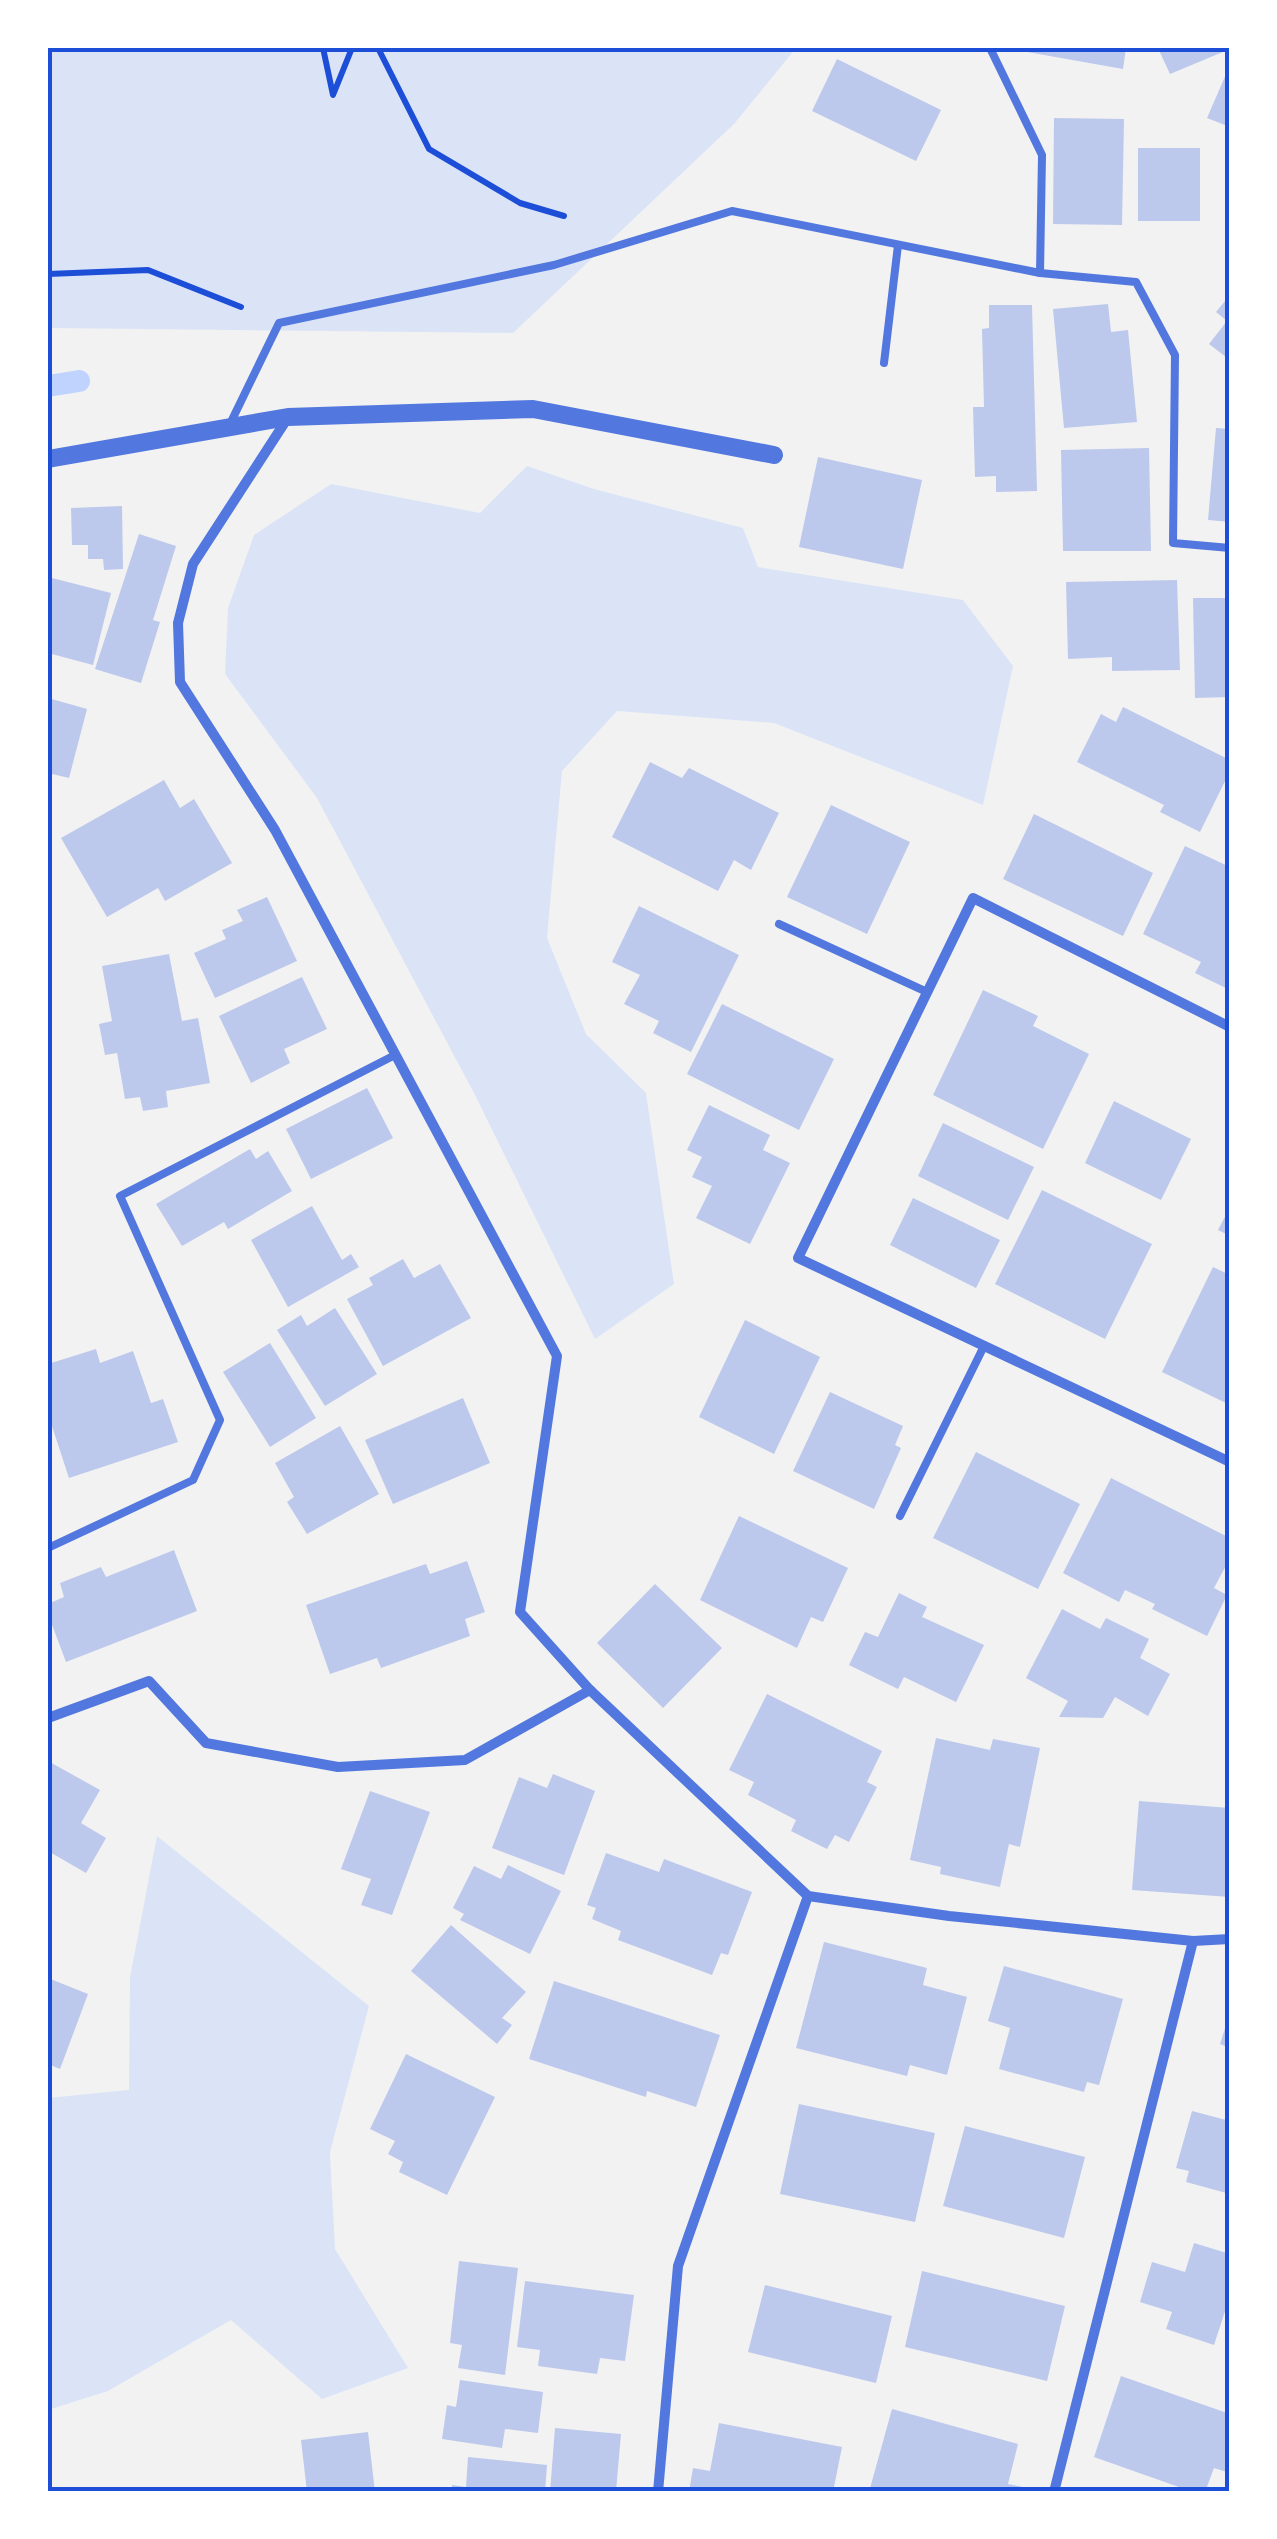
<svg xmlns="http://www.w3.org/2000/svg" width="1277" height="2539" viewBox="0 0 1277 2539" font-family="Figtree,sans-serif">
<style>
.green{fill:#dbe4f7}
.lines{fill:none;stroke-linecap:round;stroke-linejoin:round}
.stream{stroke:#bfd3fe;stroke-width:22}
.building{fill:#bdc9ec}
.path{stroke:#1d4ed8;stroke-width:6}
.service{stroke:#5277de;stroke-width:8}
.minor{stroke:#5277de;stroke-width:10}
.tertiary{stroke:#5277de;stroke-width:18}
.neatline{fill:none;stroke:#1d4ed8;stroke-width:4}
</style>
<rect width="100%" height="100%" fill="#f2f2f2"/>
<g class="green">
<path d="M48,48H796L734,124L513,333L48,328Z"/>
<path d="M527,466L594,489L743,528L758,567L963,600L1013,666L983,805L774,723L617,711L562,771L547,938L586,1034L646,1093L674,1284L595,1339L475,1095L317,798L225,674L228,608L254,535L331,484L480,513Z"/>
<path d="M157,1836L369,2006L330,2152L335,2249L408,2368L322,2399L231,2320L108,2391L48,2410V2098L129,2090L130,1977Z"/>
</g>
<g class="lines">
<path class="stream" d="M48,386L79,381"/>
</g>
<g class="building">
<path d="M1005,48H1126L1123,69Z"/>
<path d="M1158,48H1230V49L1170,74Z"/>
<path d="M837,59L941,110L916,161L812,111Z"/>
<path d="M1230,65V127L1207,118Z"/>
<path d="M1054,118L1124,119L1122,225L1053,224Z"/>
<rect x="1138" y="148" width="62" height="73"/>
<path d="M1230,295V360L1209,344L1227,321L1216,312Z"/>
<path d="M1108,304L1111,332L1128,330L1137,422L1064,428L1053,309Z"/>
<path d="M989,305H1032L1037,491L996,492V476L975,477L973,407H984L982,329L989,328Z"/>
<path d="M1216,428L1230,429V522L1208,520Z"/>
<path d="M1149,448L1151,551H1063L1061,450Z"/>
<path d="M818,457L922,480L903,569L799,547Z"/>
<path d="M122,506L123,569L104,570L103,559H88V545H72L71,508Z"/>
<path d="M139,534L176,546L153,620L160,622L141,683L95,669Z"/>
<path d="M48,577L111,593L93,665L48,653Z"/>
<path d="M1177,580L1180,670L1112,671V657L1068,659L1066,582Z"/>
<path d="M1193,598H1230V697L1195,698Z"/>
<path d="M48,698L87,709L69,778L48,773Z"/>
<path d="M1123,707L1230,760V771L1200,832L1160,812L1164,805L1077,762L1101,714L1116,722Z"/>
<path d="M650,762L682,778L689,768L779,813L751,870L734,860L718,891L612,837Z"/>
<path d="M164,780L180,808L194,799L232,863L165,901L158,888L107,917L61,838Z"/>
<path d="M831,805L910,842L867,934L787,897Z"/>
<path d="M1034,814L1153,873L1123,936L1003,879Z"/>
<path d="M1185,846L1230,867V990L1195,973L1201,962L1143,934Z"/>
<path d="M267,897L297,961L215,998L194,953L226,939L222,930L243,921L237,910Z"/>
<path d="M639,906L739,955L691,1052L653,1033L659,1021L624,1004L640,975L612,962Z"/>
<path d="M169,954L182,1021L198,1018L210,1083L166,1091L168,1107L143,1111L140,1097L125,1099L117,1053L105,1055L99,1024L112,1021L102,966Z"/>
<path d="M302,977L327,1029L284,1049L290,1063L251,1083L219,1016Z"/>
<path d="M983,990L1038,1016L1033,1026L1089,1054L1043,1149L933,1095Z"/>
<path d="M722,1004L834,1059L799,1130L687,1074Z"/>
<path d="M367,1088L393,1138L311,1179L286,1129Z"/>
<path d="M1114,1101L1191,1139L1161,1200L1085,1163Z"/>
<path d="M709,1105L770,1135L763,1150L790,1163L750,1244L696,1218L712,1186L692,1177L702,1157L687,1150Z"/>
<path d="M943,1123L1034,1167L1008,1220L918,1176Z"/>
<path d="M250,1149L256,1159L268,1151L292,1191L228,1229L224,1222L182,1246L156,1204Z"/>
<path d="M1042,1190L1152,1244L1105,1339L995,1284Z"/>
<path d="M913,1198L1000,1240L976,1288L890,1245Z"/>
<path d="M312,1206L342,1260L351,1254L359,1267L288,1307L251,1240Z"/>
<path d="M1230,1207V1236L1218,1230Z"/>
<path d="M403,1259L414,1278L440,1264L471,1318L383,1366L347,1299L373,1285L369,1278Z"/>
<path d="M1213,1267L1230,1275V1405L1162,1372Z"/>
<path d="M335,1308L377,1374L325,1406L277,1330L301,1315L307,1326Z"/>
<path d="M745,1320L820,1357L774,1454L699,1417Z"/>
<path d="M270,1343L316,1418L270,1447L223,1372Z"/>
<path d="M96,1349L100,1363L133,1351L151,1403L163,1399L178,1442L69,1478L48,1414V1364Z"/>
<path d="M830,1392L903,1426L895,1445L901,1448L874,1509L793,1471Z"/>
<path d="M463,1398L490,1463L393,1504L365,1440Z"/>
<path d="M340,1426L379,1494L307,1534L287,1502L294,1497L275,1463Z"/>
<path d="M976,1452L1080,1504L1038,1589L933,1538Z"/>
<path d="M1111,1478L1230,1538V1558L1214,1588L1227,1595L1207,1636L1152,1609L1155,1604L1125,1590L1119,1602L1063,1573Z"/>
<path d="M739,1516L848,1568L823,1622L811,1617L797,1648L700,1600Z"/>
<path d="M174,1550L197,1611L66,1662L48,1614V1604L64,1597L60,1583L101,1567L106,1577Z"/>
<path d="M467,1561L485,1612L465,1619L470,1636L381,1668L377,1658L330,1674L306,1605L426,1564L430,1574Z"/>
<path d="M655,1584L722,1648L663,1708L597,1643Z"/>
<path d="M899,1593L927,1607L922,1617L984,1645L956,1702L904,1677L898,1689L849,1665L865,1632L878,1637Z"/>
<path d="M1062,1609L1100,1629L1106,1618L1149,1639L1140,1658L1170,1674L1148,1716L1115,1697L1103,1718L1059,1717L1068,1701L1026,1678Z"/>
<path d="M767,1694L882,1751L867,1782L877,1787L849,1842L835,1835L827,1849L791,1831L796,1820L748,1795L754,1782L729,1770Z"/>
<path d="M936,1738L990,1750L993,1739L1040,1748L1020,1847L1009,1844L1000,1887L940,1874L941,1867L910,1860Z"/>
<path d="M48,1761L100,1790L81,1823L106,1838L86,1873L48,1851Z"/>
<path d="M553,1774L595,1791L564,1875L492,1848L519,1777L547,1788Z"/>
<path d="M370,1791L430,1812L392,1915L361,1905L371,1879L341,1869Z"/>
<path d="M1139,1801L1230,1808V1897L1132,1890Z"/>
<path d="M606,1853L659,1872L664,1859L752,1892L728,1955L721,1953L712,1975L618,1940L621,1931L592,1919L596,1908L587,1905Z"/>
<path d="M508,1865L561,1891L530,1954L460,1920L464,1914L453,1908L474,1866L501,1879Z"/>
<path d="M451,1925L526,1992L502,2018L512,2025L497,2044L411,1971Z"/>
<path d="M824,1942L927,1968L923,1985L967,1997L947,2075L910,2065L907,2076L796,2048Z"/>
<path d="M1004,1966L1123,1999L1099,2085L1087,2082L1084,2092L999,2069L1010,2028L988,2021Z"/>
<path d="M48,1978L88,1994L60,2069L48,2064Z"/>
<path d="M554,1981L720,2035L696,2107L647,2091L646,2097L529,2059Z"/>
<path d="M1229,2016H1230V2048L1220,2044Z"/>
<path d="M406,2054L495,2097L447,2195L399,2172L403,2162L388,2154L395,2141L370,2129Z"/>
<path d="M799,2104L935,2133L915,2222L780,2194Z"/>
<path d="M1192,2111L1230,2121V2194L1186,2182L1189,2171L1176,2168Z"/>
<path d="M965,2126L1085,2157L1064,2238L943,2206Z"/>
<path d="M1194,2243L1230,2254V2296L1214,2345L1166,2329L1172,2312L1140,2302L1152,2262L1185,2272Z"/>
<path d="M459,2261L518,2268L505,2375L458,2368L462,2345L450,2343Z"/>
<path d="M922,2271L1065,2306L1047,2381L905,2347Z"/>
<path d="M525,2281L634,2295L625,2361L600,2358L597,2374L538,2366L540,2350L517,2347Z"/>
<path d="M765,2285L892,2316L876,2383L748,2352Z"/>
<path d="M1121,2376L1230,2414V2473L1214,2468L1205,2492H1193L1094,2457Z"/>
<path d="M460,2380L543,2392L538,2433L505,2429L502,2448L442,2439L447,2405L456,2407Z"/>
<path d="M892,2409L1018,2444L1008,2484L1023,2487L1022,2492H869Z"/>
<path d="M719,2423L842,2447L833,2492H689L693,2468L710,2471Z"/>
<path d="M555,2428L621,2434L616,2491L550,2492Z"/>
<path d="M368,2432L375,2492H307L301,2440Z"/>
<path d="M468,2457L547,2465L545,2492H452V2485L466,2487Z"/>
</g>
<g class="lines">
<g class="path">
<path d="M323,48L333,95L352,48"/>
<path d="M378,48L429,149L520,203L564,216"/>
<path d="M48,274L148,270L241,307"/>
</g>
<g class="service">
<path d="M990,48L1042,155L1040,273"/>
<path d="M884,363L898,245"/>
<path d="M230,424L279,323L554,265L732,211L1040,273L1136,282L1175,355L1173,543L1230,548"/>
<path d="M779,924L927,992"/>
<path d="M900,1516L984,1346"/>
<path d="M48,1548L193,1480L220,1420L120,1196L395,1055"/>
</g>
<g class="minor">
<path d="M287,419L193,564L178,623L180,682L275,830L557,1356L520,1612L590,1690L808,1896L949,1916L1193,1941L1230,1939"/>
<path d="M1230,1027L973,898L798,1258L1230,1462"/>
<path d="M48,1718L149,1681L206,1743L338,1767L465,1760L590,1690"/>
<path d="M658,2492L678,2266L808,1896"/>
<path d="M1054,2492L1193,1941"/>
</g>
<path class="tertiary" d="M48,459L288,417L533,409L774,455"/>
</g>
<rect width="1277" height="2539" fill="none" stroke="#ffffff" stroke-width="100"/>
<rect x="50" y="50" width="1177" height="2439" class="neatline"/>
</svg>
